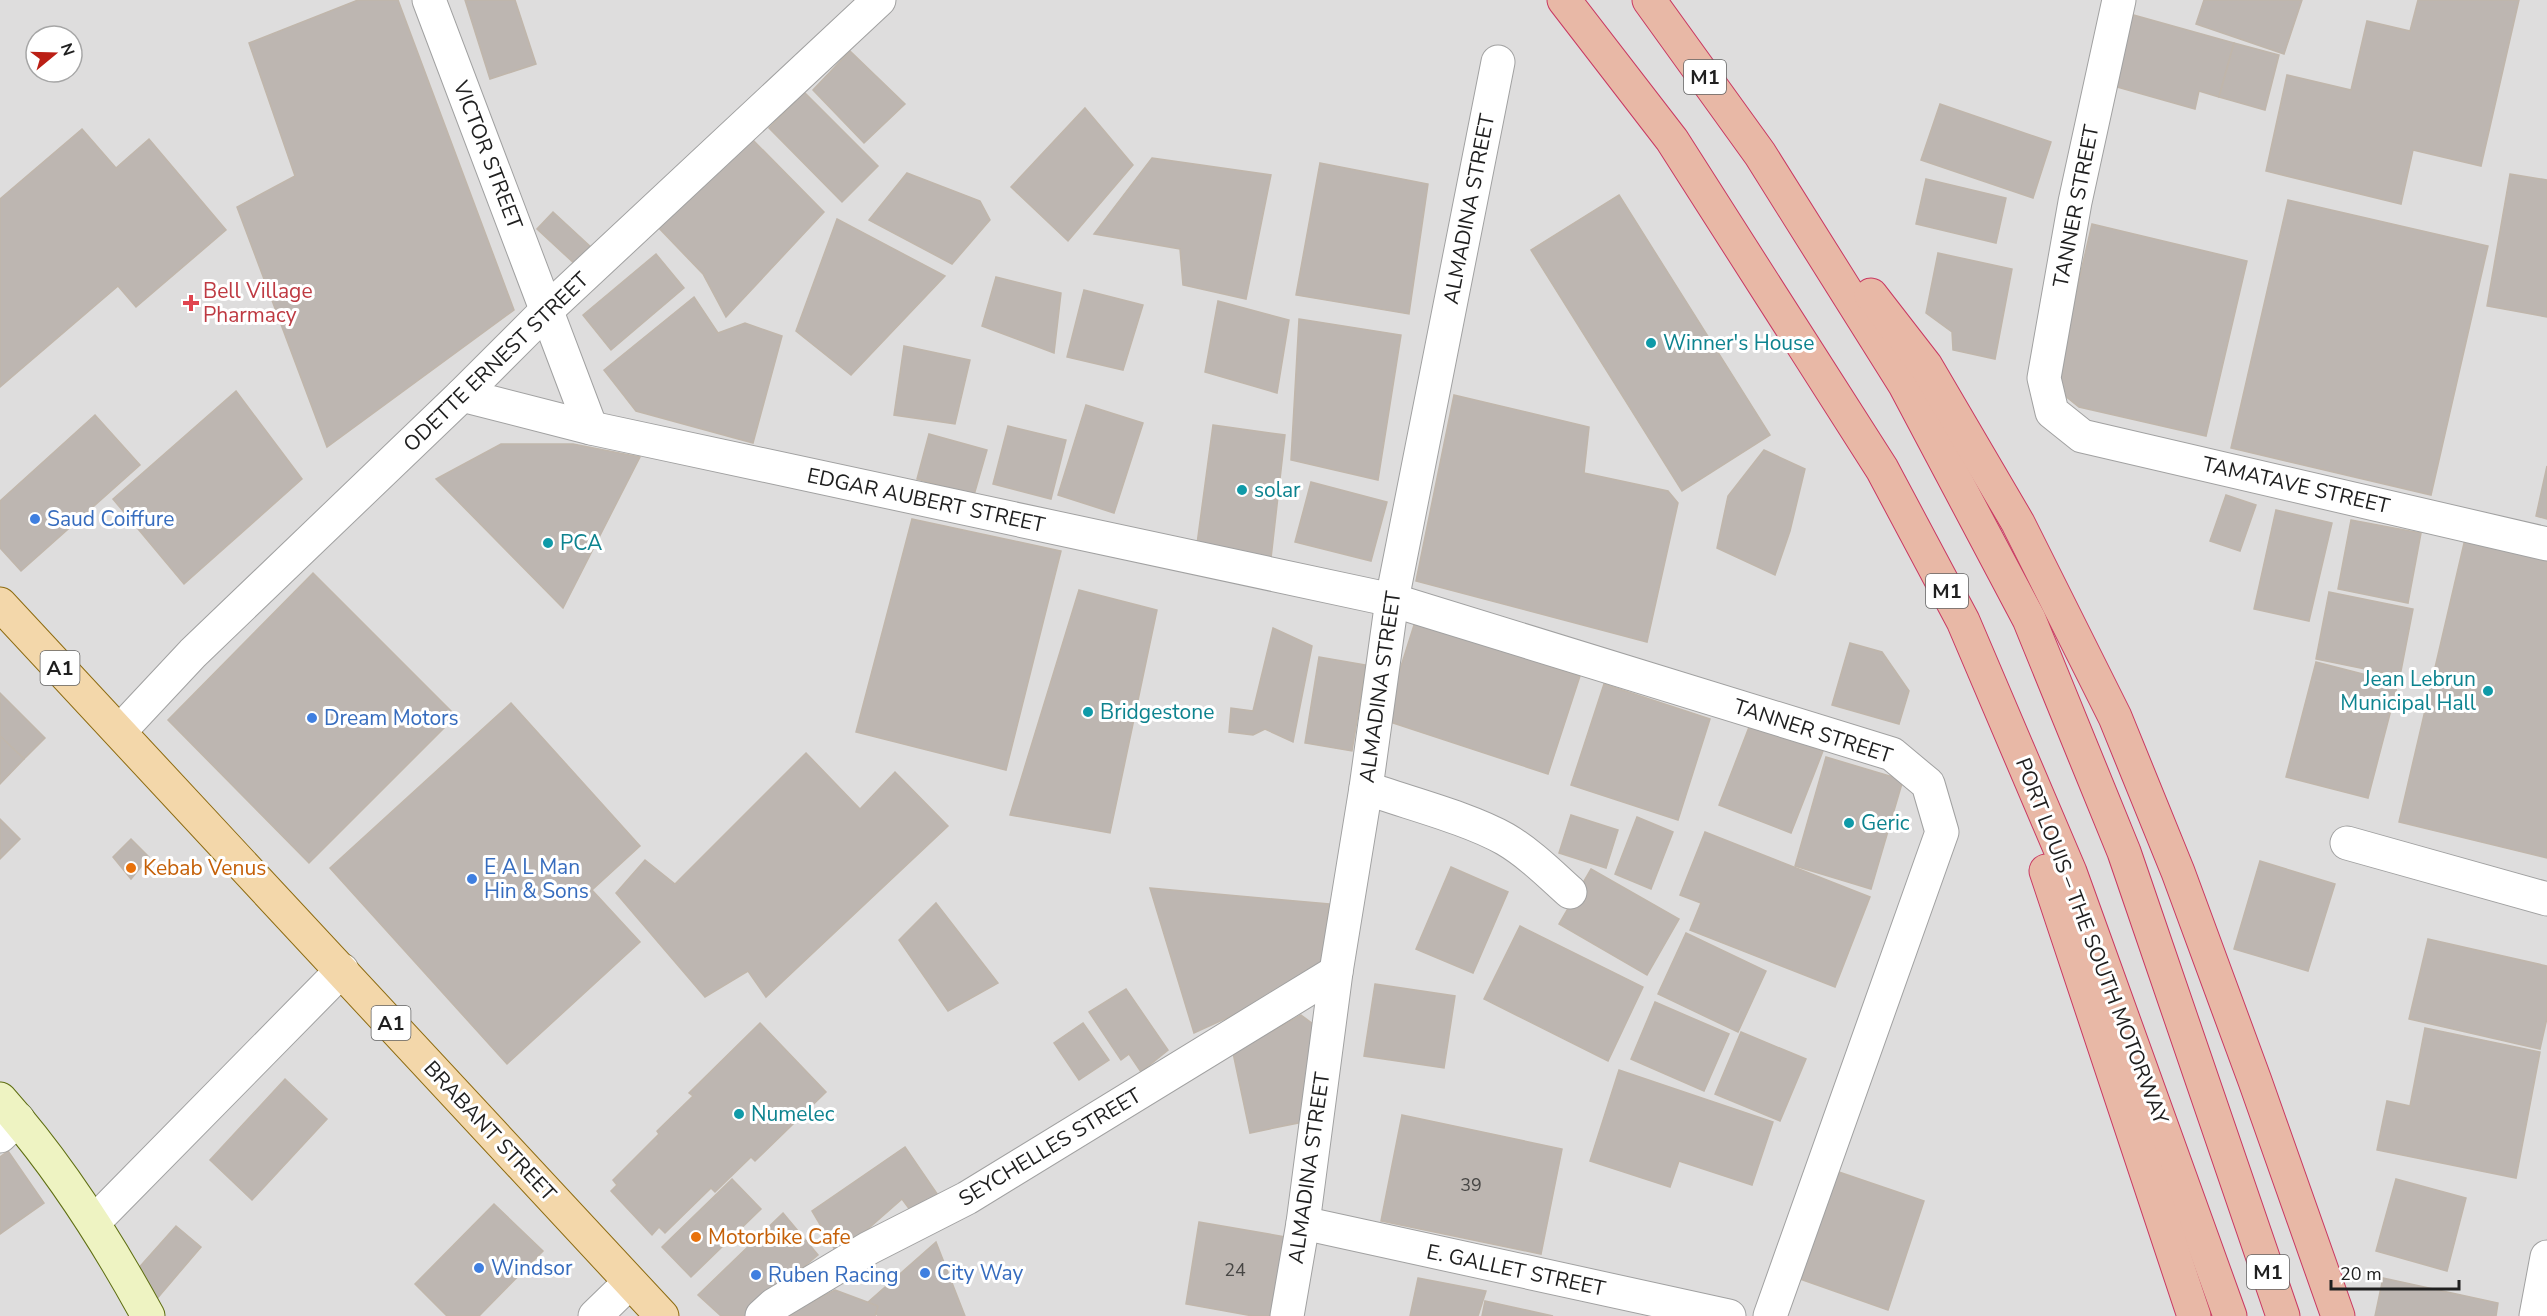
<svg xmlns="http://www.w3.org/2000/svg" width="2547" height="1316" viewBox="0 0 2547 1316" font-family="'Nunito Sans',sans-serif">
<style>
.residential{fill:#dedddd;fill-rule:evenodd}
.building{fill:#bdb6b1;stroke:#c0b6ab;stroke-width:1.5}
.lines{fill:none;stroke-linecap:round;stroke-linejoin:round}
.minor-casing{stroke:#a1a1a1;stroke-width:35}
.secondary-casing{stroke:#5e6e11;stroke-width:35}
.primary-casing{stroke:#8d6b10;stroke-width:35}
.trunk-casing{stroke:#c93962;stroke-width:35}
.minor{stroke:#fff;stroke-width:33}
.secondary{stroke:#eef3c2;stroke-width:33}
.primary{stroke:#f3d7aa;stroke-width:33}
.trunk{stroke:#e8b8a6;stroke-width:33}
.health-dot{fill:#e0444e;stroke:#fff;stroke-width:2}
.culture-dot{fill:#0f9aa8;stroke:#fff;stroke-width:2}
.shop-dot{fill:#3f7fe0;stroke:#fff;stroke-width:2}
.food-dot{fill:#e8710a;stroke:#fff;stroke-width:2}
.labels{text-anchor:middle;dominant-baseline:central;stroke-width:6;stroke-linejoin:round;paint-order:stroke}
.number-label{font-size:18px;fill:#474644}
.shield{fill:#fff;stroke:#636363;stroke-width:1.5}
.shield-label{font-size:20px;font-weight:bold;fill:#202020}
.street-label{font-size:21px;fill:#202020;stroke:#fff}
.health-label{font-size:21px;fill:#be3a42;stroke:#fff;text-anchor:start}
.culture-label{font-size:21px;fill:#0d838f;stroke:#fff;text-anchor:start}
.shop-label{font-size:21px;fill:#366cbe;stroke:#fff;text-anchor:start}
.food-label{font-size:21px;fill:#c56008;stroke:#fff;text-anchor:start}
</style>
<rect width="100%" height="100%" fill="#f0ede8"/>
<path class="residential" d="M0,0H2547V1316H0ZM36,36H72V72H36Z"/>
<g class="building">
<path d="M358,0H398L514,310L327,447L237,207L295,176L249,43Z"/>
<path d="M465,0H515L536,64L490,79Z"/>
<path d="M2204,0H2302L2284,54L2196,24Z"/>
<path d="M2418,0H2519L2481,166L2413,150L2401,204L2266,171L2287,75L2351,90L2367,21L2410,31Z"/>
<path d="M2130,14L2234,43L2219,97L2199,91L2195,109L2110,85Z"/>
<path d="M2234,43L2279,55L2265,110L2219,97Z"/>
<path d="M850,51L905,104L864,143L813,90Z"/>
<path d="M804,92L878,166L842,202L769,128Z"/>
<path d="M1940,104L2051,142L2033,198L1921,160Z"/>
<path d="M1085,108L1133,165L1068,241L1011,187Z"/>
<path d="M82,129L116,168L149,139L226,230L136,307L118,286L0,387V199Z"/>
<path d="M748,135L824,212L726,317L703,274L655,224Z"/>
<path d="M1152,158L1271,175L1246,299L1183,285L1180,249L1094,234Z"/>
<path d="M1320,163L1428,184L1409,314L1296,295Z"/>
<path d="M907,173L980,201L990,220L952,264L869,220Z"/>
<path d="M2510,174L2547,180V317L2487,306Z"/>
<path d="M1926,179L2006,198L1996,243L1916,224Z"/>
<path d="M1619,195L1770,435L1682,491L1531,250Z"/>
<path d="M2288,200L2488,246L2431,495L2231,448Z"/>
<path d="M553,212L592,248L577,266L537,229Z"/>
<path d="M837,219L945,276L851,375L796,331Z"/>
<path d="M2092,224L2247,261L2206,436L2079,407L2054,387Z"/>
<path d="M1938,253L2012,269L1995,359L1953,350L1952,332L1926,313Z"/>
<path d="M656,254L684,288L611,350L583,315Z"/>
<path d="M996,277L1061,293L1054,353L982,326Z"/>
<path d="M1084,290L1143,305L1123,370L1067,357Z"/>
<path d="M694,297L718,333L745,323L782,336L753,443L636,411L604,370Z"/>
<path d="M1218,301L1289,320L1277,393L1205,372Z"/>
<path d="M1299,319L1401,335L1378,480L1291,460Z"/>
<path d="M904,346L970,360L955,424L894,415Z"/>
<path d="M236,391L302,479L184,584L113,499Z"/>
<path d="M1454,395L1589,427L1584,473L1668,491L1678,503L1647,642L1416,581Z"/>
<path d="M1086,405L1143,423L1114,513L1058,495Z"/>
<path d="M95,415L140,465L21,571L0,548V501Z"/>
<path d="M1213,425L1285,435L1271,558L1197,544Z"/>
<path d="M1008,426L1066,440L1051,499L993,484Z"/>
<path d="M929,434L987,450L974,495L917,479Z"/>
<path d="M501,444H573L640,457L563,608L436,479Z"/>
<path d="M1764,450L1805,469L1790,531L1775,575L1717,548L1728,496Z"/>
<path d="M2547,466V519L2536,516Z"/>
<path d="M1311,482L1387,502L1371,561L1295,542Z"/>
<path d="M2226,495L2256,505L2240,551L2210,541Z"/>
<path d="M2276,510L2332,523L2309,621L2254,609Z"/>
<path d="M912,519L1061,551L1006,770L856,732Z"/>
<path d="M2351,520L2421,533L2408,603L2338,589Z"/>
<path d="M2465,539L2547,559V858L2399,822Z"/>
<path d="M313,573L456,716L309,863L168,720Z"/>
<path d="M1079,590L1157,610L1110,833L1010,815Z"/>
<path d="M2329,592L2413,609L2400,676L2316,659Z"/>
<path d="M1415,622L1580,676L1548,774L1384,720Z"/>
<path d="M1273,628L1312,646L1293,742L1265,729L1253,735L1229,732L1231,708L1253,711Z"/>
<path d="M1850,643L1882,652L1909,691L1899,724L1832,705Z"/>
<path d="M1319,657L1366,665L1352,751L1305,743Z"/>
<path d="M2316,662L2398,683L2368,798L2286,777Z"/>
<path d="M1604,684L1710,719L1678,820L1571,785Z"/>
<path d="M0,693L45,738L24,759L0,736Z"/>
<path d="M511,703L640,846L592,890L640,942L507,1064L330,868Z"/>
<path d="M1751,722L1823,751L1791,833L1719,805Z"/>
<path d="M0,736L24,759L0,784Z"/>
<path d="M806,753L860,809L895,772L948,826L766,997L748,971L705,997L616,893L645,860L675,884Z"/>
<path d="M1826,757L1903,780L1871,889L1795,866Z"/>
<path d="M1571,815L1618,830L1606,868L1559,853Z"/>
<path d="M1637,817L1673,832L1651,889L1615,874Z"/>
<path d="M0,819L20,839L0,859Z"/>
<path d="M1705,832L1870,897L1835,987L1690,930L1701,903L1680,895Z"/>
<path d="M131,839L149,857L131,879L113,857Z"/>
<path d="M2260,861L2335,884L2308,971L2234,949Z"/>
<path d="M1451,867L1508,892L1473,973L1416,949Z"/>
<path d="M1591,869L1679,919L1647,975L1559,924Z"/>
<path d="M1150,888L1329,904L1321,975L1194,1033Z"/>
<path d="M936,903L998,983L948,1011L899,940Z"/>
<path d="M1520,926L1643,987L1608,1061L1484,999Z"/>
<path d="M1686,933L1766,971L1738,1032L1658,994Z"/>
<path d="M2428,939L2547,966V1018L2540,1049L2409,1019Z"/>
<path d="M1375,984L1455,996L1444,1068L1364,1056Z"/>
<path d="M1126,989L1168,1050L1141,1072L1129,1054L1121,1060L1089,1012Z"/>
<path d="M1655,1002L1729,1034L1704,1091L1631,1059Z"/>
<path d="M1301,1015L1321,1030L1303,1122L1250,1133L1233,1053Z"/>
<path d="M760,1023L826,1092L755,1161L751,1157L715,1192L711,1188L665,1233L659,1227L652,1235L611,1191L617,1185L613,1180L659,1134L657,1131L693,1096L689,1093Z"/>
<path d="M1083,1023L1109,1060L1079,1080L1054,1043Z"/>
<path d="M2425,1028L2540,1052L2516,1178L2377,1150L2387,1101L2410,1106Z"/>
<path d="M1741,1032L1806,1059L1780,1121L1715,1094Z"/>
<path d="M1619,1070L1773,1122L1752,1185L1679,1161L1670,1187L1590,1161Z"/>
<path d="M285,1079L327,1119L252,1200L210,1160Z"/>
<path d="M1402,1115L1562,1149L1541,1254L1381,1221Z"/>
<path d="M905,1147L942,1201L916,1218L902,1199L838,1255L812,1211Z"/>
<path d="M8,1151L44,1203L0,1234V1157Z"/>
<path d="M1836,1171L1924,1201L1888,1310L1800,1279Z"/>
<path d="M732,1179L761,1209L691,1277L662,1247Z"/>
<path d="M2396,1179L2466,1198L2447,1271L2376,1251Z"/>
<path d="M494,1204L543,1251L479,1316H447L415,1284Z"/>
<path d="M783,1213L818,1255L745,1316H721L698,1295Z"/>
<path d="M1199,1222L1286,1237L1272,1316H1253L1186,1304Z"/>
<path d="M176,1226L201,1247L155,1301L135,1272Z"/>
<path d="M936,1242L965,1316H878L867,1303Z"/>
<path d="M1418,1278L1486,1291L1478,1316H1410Z"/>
<path d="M2383,1278L2498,1303L2496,1316H2375Z"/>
<path d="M835,1290L878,1306L875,1316H790L794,1311Z"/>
<path d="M1485,1301L1553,1316H1482Z"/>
</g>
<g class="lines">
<g class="minor-casing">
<g id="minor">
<path d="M429,0L591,428"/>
<path d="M2119,0L2075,202L2044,378L2052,412L2082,436L2547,544"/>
<path d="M462,395L591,428L1392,600L1892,754L1928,784L1942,832L1770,1316"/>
<path d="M120,731L193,653L462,395L547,310L879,0"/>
<path d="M1366,788C1408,803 1468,818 1505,839C1529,853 1550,874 1570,892"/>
<path d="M2347,843L2547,899"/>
<path d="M0,1136L18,1119"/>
<path d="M94,1222L342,970"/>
<path d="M1303,1223L1729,1316"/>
<path d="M595,1316L629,1283"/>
<path d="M762,1316L774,1305L869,1248L967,1198L1336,972"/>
<path d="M1287,1316L1303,1223L1336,972L1366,788L1392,600L1498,62"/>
<path d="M2536,1316L2547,1257"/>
</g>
</g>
<g class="secondary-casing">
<path id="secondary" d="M0,1099C58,1164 106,1239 148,1316"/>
</g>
<g class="primary-casing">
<path id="primary" d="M0,604L662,1316"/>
</g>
<g class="trunk-casing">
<g id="trunk">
<path d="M1564,0L1672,140L1882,469L1963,621L2070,872L2230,1316"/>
<path d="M1649,0L1760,154L1905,385L2029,619L2124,852L2283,1316"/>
<path d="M1871,295L1926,366L2018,523L2115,717L2178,872L2255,1081L2338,1316"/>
<path d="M2046,871L2194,1316"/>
</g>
</g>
<use href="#minor" class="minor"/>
<use href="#secondary" class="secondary"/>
<use href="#primary" class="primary"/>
<use href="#trunk" class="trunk"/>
</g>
<path class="health-dot" d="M188 294h6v6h6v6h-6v6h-6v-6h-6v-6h6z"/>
<g class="culture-dot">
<circle cx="1651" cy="343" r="6"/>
<circle cx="1242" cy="490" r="6"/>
<circle cx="548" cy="543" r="6"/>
<circle cx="2488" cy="691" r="6"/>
<circle cx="1088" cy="712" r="6"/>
<circle cx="1849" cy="823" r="6"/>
<circle cx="739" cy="1114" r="6"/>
</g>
<g class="shop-dot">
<circle cx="35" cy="519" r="6"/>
<circle cx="312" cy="718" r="6"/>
<circle cx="472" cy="879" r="6"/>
<circle cx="479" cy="1268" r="6"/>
<circle cx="925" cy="1273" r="6"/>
<circle cx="756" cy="1275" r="6"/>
</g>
<g class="food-dot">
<circle cx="131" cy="868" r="6"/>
<circle cx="696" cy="1237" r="6"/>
</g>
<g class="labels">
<g class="number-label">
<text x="1471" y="1185">39</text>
<text x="1235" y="1270">24</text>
</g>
<g class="shield">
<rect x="1684" y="60" width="42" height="34" rx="4.5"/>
<rect x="1926" y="574" width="42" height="34" rx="4.5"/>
<rect x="40.5" y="651" width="39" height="34" rx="4.5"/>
<rect x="371.5" y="1006" width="39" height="34" rx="4.5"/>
<rect x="2247" y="1255" width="42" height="34" rx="4.5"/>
</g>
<g class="shield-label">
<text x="1705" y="77">M1</text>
<text x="1947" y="591">M1</text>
<text x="60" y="668">A1</text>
<text x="391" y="1023">A1</text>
<text x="2268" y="1272">M1</text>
</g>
<g class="street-label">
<text transform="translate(488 155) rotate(69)">VICTOR STREET</text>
<text transform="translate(2076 206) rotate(-79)">TANNER STREET</text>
<text transform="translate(1469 209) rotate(-79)">ALMADINA STREET</text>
<text transform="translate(496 362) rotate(-44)">ODETTE ERNEST STREET</text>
<text transform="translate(2296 485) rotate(13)">TAMATAVE STREET</text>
<text transform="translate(926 500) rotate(12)">EDGAR AUBERT STREET</text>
<text transform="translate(1380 687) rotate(-82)">ALMADINA STREET</text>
<text transform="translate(1813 731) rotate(18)">TANNER STREET</text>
<text transform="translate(2092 941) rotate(69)">PORT LOUIS – THE SOUTH MOTORWAY</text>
<text transform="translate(490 1131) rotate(47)">BRABANT STREET</text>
<text transform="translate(1050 1147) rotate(-31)">SEYCHELLES STREET</text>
<text transform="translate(1309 1168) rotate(-82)">ALMADINA STREET</text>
<text transform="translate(1516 1270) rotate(12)">E. GALLET STREET</text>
</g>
<g class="health-label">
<text x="203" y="291">Bell Village<tspan x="203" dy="24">Pharmacy</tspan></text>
</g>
<g class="culture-label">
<text x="1663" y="343">Winner's House</text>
<text x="1254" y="490">solar</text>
<text x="560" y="543">PCA</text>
<text x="2476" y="679" text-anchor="end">Jean Lebrun<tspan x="2476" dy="24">Municipal Hall</tspan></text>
<text x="1100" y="712">Bridgestone</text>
<text x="1861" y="823">Geric</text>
<text x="751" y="1114">Numelec</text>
</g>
<g class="shop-label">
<text x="47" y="519">Saud Coiffure</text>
<text x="324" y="718">Dream Motors</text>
<text x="484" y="867">E A L Man<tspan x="484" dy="24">Hin &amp; Sons</tspan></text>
<text x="491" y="1268">Windsor</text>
<text x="937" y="1273">City Way</text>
<text x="768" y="1275">Ruben Racing</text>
</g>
<g class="food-label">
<text x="143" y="868">Kebab Venus</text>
<text x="708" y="1237">Motorbike Cafe</text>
</g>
</g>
<g transform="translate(54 54) rotate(71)"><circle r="28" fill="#ffffff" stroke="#a6a6a6" stroke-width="1.5"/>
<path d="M0-4.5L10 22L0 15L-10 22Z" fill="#bb1f15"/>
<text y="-9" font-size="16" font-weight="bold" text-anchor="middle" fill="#202020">N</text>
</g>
<path d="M2331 1280v9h128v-9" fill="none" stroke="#202020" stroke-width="3"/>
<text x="2340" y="1280" font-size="18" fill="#202020" stroke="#ffffff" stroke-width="4.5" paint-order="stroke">20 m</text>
</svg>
